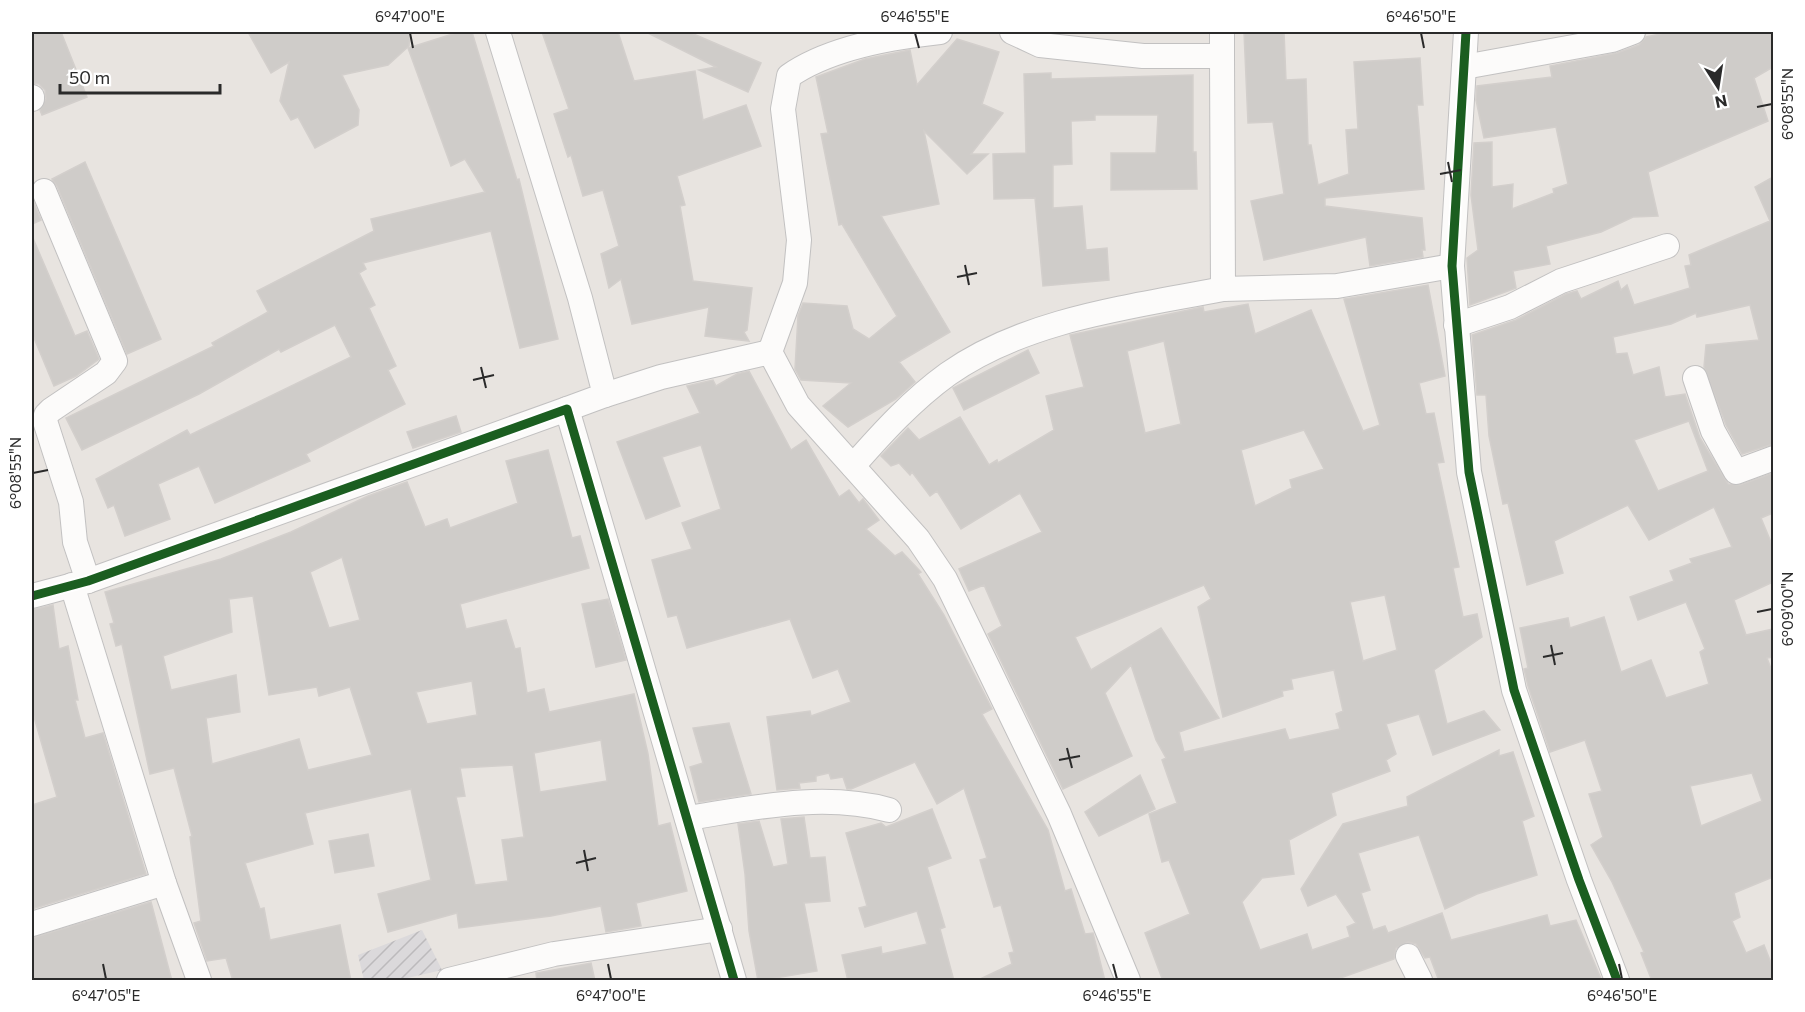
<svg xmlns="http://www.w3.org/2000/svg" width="1805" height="1012" viewBox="0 0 1805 1012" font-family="Commissioner,sans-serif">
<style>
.industrial{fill:url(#industrial-furrows)}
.building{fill:#cfccc9;stroke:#d3cfcc;stroke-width:1.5;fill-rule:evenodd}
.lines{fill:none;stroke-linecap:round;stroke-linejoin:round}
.minor-casing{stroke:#c2c1c1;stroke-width:26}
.minor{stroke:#fcfbfa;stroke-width:24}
.cycleway-casing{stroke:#fff;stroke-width:13}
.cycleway{stroke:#1b5e20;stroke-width:9}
.ticks{fill:none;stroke:#2a2a2a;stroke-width:2}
.neatline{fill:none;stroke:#2a2a2a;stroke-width:2}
.ticks-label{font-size:15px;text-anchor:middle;fill:#2a2a2a}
</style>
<defs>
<pattern id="industrial-furrows" width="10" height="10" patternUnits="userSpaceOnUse" patternTransform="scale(1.5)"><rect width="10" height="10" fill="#dbd9db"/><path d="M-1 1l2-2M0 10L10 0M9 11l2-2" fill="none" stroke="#bcbabc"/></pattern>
</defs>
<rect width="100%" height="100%" fill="#e8e4e0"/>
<path class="industrial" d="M422,930L442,970L399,980H364L358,955Z"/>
<g class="building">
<path d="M32,32H61L87,97L42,115L40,110L46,99L45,90L39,84L32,83Z"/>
<path d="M248,32H410L409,46L388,65L342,75L359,110L358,125L315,148L298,117L291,120L280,101L289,62L271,73Z"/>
<path d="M459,32H472L517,180L519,179L558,339L520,348L491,231L363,263L366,269L359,273L375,305L369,308L396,366L388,370L405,404L306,454L310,461L215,503L199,466L158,484L170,519L125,536L114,505L108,508L96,479L187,430L190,435L351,357L335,325L281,352L279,349L199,394L82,450L66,418L214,346L212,343L268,312L257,291L374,231L371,219L485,192L465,159L451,166L408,48Z"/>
<path d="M542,32H618L634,81L695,71L703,120L746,105L761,146L677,176L685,205L680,206L693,281L752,288L747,330L744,332L749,341L705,336L709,307L632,324L621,279L609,288L601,254L619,246L603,190L583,196L571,155L568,157L554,114L569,109Z"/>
<path d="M646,32H689L761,63L748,92L699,70L716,67Z"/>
<path d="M1244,32H1284L1286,80L1306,79L1308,145H1311L1318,185L1349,174L1346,130L1358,129L1354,62L1420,58L1423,105H1417L1424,189L1325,198V206L1422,218L1425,250H1422L1423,257L1370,266L1366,237L1264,260L1251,201L1284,194L1273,122L1248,123Z"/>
<path d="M1670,32H1773V67L1754,78L1768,121L1648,172L1658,216L1633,217L1601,232L1546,246L1550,264L1513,271L1516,288L1470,305L1467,258L1478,250L1471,195L1474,143L1492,142V187L1513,184L1512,209L1554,193L1553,189L1568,184L1556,127L1484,138L1476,100L1477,86L1552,77L1550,66L1617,53L1639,45L1646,37Z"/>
<path d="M957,39L999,52L982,104L1003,113L971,154H988L967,174L924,131L939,204L881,216L950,332L899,362L915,382L896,399L848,427L823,406L851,383L801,380L795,369L798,316L803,303L847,306L853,329L869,339L897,316L842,224L839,225L821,134L828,133L816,77L865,59L910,50L917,85Z"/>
<path d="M1051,73V79L1193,75V152H1196L1197,189L1111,190V153H1156L1158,115H1095V120L1071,121L1072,164L1053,165V208L1082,206L1086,250L1107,248L1109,280L1043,286L1035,198L994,199L993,154L1026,153L1024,74Z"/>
<path d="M85,162L161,339L127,354L57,186L52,179Z"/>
<path d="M1773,177V444L1742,454L1726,425L1704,367L1706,345L1759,340L1750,305L1697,317L1696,313L1671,324L1613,337L1616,354L1627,353L1633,375L1659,367L1665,397L1685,394L1700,438L1728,484L1740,485L1773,473V513L1761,518L1773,547V582L1734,600L1746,635L1773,629V657L1767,658L1773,674V877L1734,893L1740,917L1732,921L1746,953L1764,945L1773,968V977L1764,981H1652L1641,953L1644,952L1612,882L1591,845L1603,837L1589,794L1602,791L1585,740L1550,752L1528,686L1524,669L1528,668L1520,628L1568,618L1570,628L1604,617L1621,672L1651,660L1666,698L1709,684L1700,652L1705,649L1686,602L1638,620L1630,597L1674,581L1670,571L1692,563L1690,559L1732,547L1714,507L1649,540L1628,505L1554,541L1563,573L1527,585L1508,503L1503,504L1489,436L1486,395H1477L1472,335L1516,320L1566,294L1577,291L1581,299L1618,281L1621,290L1627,285L1634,305L1690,288L1685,266L1691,265L1689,255L1770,221L1755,187ZM1689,421L1708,471L1658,491L1634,440ZM1752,773L1762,801L1701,826L1690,786Z"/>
<path d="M32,198L41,220L32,224Z"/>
<path d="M32,236L75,336L87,331L99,359L76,376L54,386L32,333Z"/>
<path d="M1428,285L1445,376L1419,383L1426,414L1434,413L1444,462L1437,463L1459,567L1453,568L1463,617L1477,614L1482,637L1434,670L1447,724L1484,711L1500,730L1433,755L1419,714L1386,724L1396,754L1386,760L1390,771L1331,793L1336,815L1289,840L1294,874L1262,878L1242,902L1260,950L1307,934L1312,950L1350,937L1347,927L1356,923L1336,894L1308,906L1301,889L1343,824L1408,806L1407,797L1499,750V756L1513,752L1534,816L1522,821L1537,875L1477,894L1445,909L1419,835L1358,853L1370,890L1361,893L1373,930L1385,926L1388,933L1442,913L1451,940L1547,915L1550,926L1576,920L1602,981H1439L1430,957L1425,958L1416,944L1408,942L1396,948L1394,959L1332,981H1163L1145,933L1190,914L1169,860L1162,862L1149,814L1177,803L1162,760L1166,758L1156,740L1131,665L1105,693L1132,756L1063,789L988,634L1002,626L984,585L969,591L959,569L1042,532L1020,493L961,529L937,491L930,496L912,472L910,475L899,463L891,466L881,456L908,428L919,440L960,417L989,465L997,460L998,463L1054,430L1046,396L1084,387L1070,335L1203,307L1204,312L1248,304L1255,334L1311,310L1363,431L1380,425L1344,299ZM1164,341L1181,424L1145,433L1127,351ZM1304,430L1324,469L1290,480L1292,488L1255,506L1241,450ZM1204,585L1211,599L1198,607L1223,717L1283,696L1282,691L1293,689L1291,679L1334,670L1343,711L1336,714L1340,729L1289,740L1285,729L1184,752L1179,732L1219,718L1161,628L1091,670L1075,637ZM1385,595L1397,650L1363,661L1350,602Z"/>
<path d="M1028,350L1039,373L964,410L953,388Z"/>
<path d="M749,371L791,450L806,440L839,497L849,490L859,503L863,499L879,520L866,529L895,556L902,552L921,572L918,574L944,615L992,709L982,714L1048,830L1065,891L1071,889L1085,934L1093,933L1105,981H976L1012,964L1009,953L1014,952L1001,905L994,907L980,860L987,858L964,788L937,804L915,762L851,789H847L843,777L831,779L829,773L816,776V781L799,783L800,788L777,790L767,717L810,711L811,716L851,702L838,669L813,678L790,619L687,648L677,615L668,617L652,560L692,549L682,523L721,509L701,445L662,457L680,506L646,519L617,442L700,413L687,386L713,380L716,386L737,374Z"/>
<path d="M456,416L461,432L413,448L407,432Z"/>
<path d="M548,450L572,538L580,536L589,568L460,604L466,629L506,620L515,649L520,648L527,693L544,689L549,712L634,694L648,754L658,826L670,823L687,891L636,903L641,926L606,932L601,906L551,916L459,928L457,913L388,932L378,894L431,880L411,789L305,813L313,844L245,863L260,909L264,908L270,940L340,925L351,981H233L226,958L207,961L194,923L201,921L190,837L192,836L174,768L150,774L122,644L116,646L110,624L114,623L105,592L221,559L291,532L368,496L407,482L425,527L447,519L450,528L518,503L506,461ZM342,557L360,620L329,628L310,572ZM253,596L269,695L317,687L319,696L350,687L372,755L308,770L299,739L212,764L206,718L240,712L236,675L171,690L163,656L232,632L229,599ZM472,681L477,715L427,724L416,692ZM601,740L607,781L540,792L534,753ZM513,765L524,837L502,840L508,881L475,885L456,797L465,796L460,768Z"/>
<path d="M608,599L626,660L596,667L582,604Z"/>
<path d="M53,605L59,649L68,646L78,700H75L85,738L103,733L146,874L32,909V805L57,797L32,710V610Z"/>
<path d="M729,723L751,794L699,802L690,767L703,763L693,728Z"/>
<path d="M1140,775L1155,809L1099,836L1085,812Z"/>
<path d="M932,809L951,858L927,867L945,927L940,929L954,981H848L842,955L881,947L882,954L927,944L917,911L865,927L859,908L867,906L846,833L881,823L886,827Z"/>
<path d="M804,817L810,858L825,857L830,901L804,903L817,971L758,981L749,931L745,874L738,824L759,821L773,867L788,864L781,819Z"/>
<path d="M368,834L374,866L335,873L329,841Z"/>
<path d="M151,902L172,981H32V938Z"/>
<path d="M591,963L595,981H537L536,973Z"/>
</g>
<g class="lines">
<g class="minor-casing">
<g id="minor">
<path d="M498,32L580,298L605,395L567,409"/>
<path d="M1012,32L1040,45L1143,56H1222L1223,289L1337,286L1452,266"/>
<path d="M1222,32V56"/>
<path d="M1466,32L1452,266L1469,472L1514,690L1579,880L1617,980"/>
<path d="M1464,67L1612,40L1633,32"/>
<path d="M32,97V99"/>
<path d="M44,191L115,361L106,373L51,410L46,415L45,421L71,502L75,542L88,581"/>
<path d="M1456,325L1510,307L1561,281L1667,246"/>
<path d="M770,352L795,283L799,240L783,109L789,76C829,48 892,37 940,32"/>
<path d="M1695,378L1713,431L1736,472L1774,458"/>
<path d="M605,395L661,377L770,352L798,405L918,539L945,579L1059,814L1128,980"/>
<path d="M853,466C882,433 912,400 948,374C1026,319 1131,307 1223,289"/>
<path d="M72,585L164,883L199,980"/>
<path d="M32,596L88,581L567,409L734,980"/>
<path d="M687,818C753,808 822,792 889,810"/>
<path d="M32,924L164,883"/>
<path d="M1408,956L1420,980"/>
<path d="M449,980L554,954L720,929"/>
</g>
</g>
<use href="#minor" class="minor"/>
<g class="cycleway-casing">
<g id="cycleway">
<path d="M1466,32L1452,266L1469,472L1514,690L1579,880L1617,980"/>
<path d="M32,596L88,581L567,409L734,980"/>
</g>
</g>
<use href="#cycleway" class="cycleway"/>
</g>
<path class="ticks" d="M410,33L413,48M915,33L919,48M1421,33L1424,48M1757,107L1772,104M1448,162L1452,182M1440,174L1461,170M965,265L969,285M957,277L977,273M481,367L486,388M473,380L494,375M33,473L48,470M1757,612L1772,609M1551,645L1555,665M1543,657L1563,653M1067,748L1072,768M1059,760L1080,756M584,850L588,871M576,863L596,858M103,964L106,979M608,964L611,979M1113,964L1117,979M1619,964L1622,979"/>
<rect width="1805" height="1012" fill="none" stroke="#ffffff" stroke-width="66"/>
<g transform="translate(1718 87) rotate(168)" stroke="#ffffff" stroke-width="4.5" paint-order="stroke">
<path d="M0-4.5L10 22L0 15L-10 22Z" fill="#2a2a2a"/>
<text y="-9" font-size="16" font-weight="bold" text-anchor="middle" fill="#2a2a2a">N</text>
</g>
<path d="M60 84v9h160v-9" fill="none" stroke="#2a2a2a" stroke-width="3"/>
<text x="69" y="84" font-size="18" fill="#2a2a2a" stroke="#ffffff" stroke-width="4.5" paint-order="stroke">50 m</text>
<rect x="33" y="33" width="1739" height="946" class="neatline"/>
<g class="ticks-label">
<text x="410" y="22">6°47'00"E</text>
<text x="915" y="22">6°46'55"E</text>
<text x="1421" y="22">6°46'50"E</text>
<text transform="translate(1788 104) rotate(-90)" y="5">6°08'55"N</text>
<text transform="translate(16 473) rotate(-90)" y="5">6°08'55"N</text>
<text transform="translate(1788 609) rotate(-90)" y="5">6°09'00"N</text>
<text x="106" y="1001">6°47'05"E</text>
<text x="611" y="1001">6°47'00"E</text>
<text x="1117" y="1001">6°46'55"E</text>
<text x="1622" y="1001">6°46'50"E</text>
</g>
</svg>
